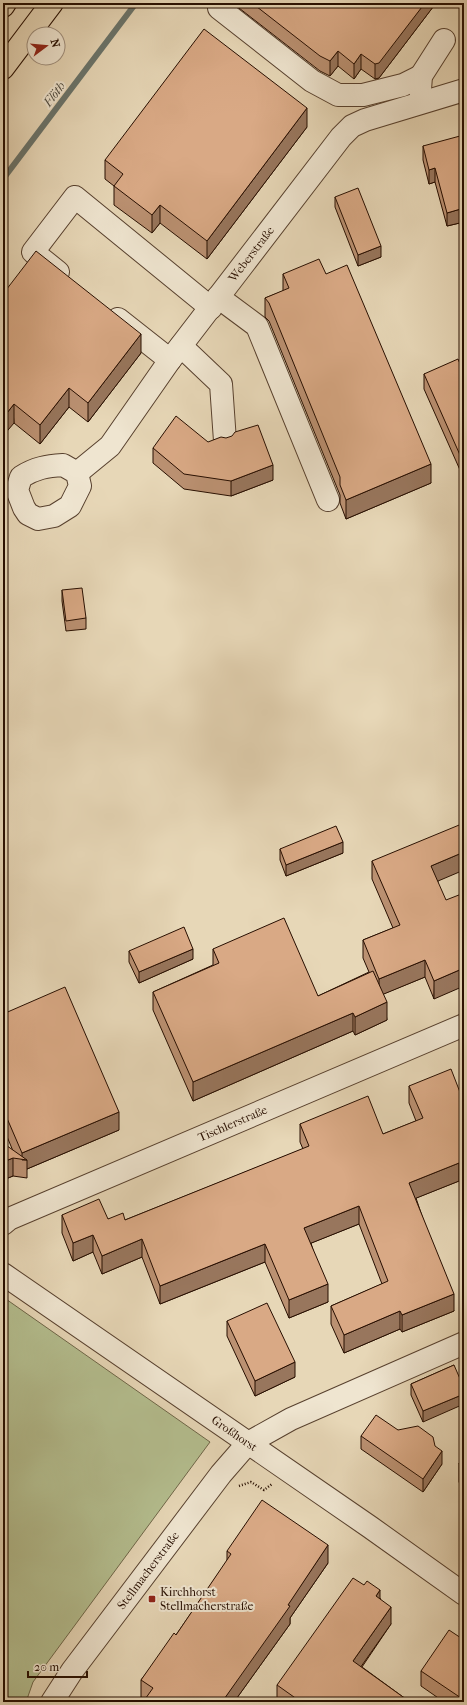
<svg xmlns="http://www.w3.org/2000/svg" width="467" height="1705" viewBox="0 0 467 1705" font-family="'IM FELL French Canon',serif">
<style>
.green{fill:#b4be8f;stroke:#6e6648}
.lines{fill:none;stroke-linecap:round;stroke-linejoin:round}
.stream{stroke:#6a746b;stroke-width:6}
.minor-casing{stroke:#57402e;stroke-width:24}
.highway-casing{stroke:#270e00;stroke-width:24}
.path{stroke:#270e00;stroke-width:2.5;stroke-dasharray:1 2;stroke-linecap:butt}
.minor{stroke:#efe5d0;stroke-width:22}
.highway{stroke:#e7d7b7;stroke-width:22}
.wall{fill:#bb9172;stroke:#270e00}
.shaded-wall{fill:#98765d;stroke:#270e00}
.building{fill:#d9a985;stroke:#270e00}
.poi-dot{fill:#8f2418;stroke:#efe5d0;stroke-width:1.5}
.labels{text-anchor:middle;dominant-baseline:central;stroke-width:4;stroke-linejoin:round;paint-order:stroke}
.street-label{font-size:12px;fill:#270e00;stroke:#efe5d0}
.poi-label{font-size:12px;fill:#270e00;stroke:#efe5d0;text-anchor:start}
.water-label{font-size:13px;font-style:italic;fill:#4e4a3f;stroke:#efe5d0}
</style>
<rect width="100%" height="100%" fill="#e7d7b7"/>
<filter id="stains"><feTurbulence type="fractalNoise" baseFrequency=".005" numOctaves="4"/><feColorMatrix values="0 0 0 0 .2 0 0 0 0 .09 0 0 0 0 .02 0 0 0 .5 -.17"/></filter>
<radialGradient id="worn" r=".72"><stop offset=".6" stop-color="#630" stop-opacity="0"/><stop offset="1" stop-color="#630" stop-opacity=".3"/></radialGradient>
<path class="green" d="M3,1297L210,1442L33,1682L26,1702H3Z"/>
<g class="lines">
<path class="stream" d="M3,179L136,3"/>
<g class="minor-casing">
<g id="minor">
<path d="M219,8L312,81L338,95H363L403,85L421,76"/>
<path d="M420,90L421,76L444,40"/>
<path d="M58,272L33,252L75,197L211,308"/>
<path d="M218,297L257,326L328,500"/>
<path d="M118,319L170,360"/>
<path d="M181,346L221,384L225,441"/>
<path d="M63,465L77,473L80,486L70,506L54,516L38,519L28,514L24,508L17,490L21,477C35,468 47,466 63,465Z"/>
<path id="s1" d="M77,473L110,446L170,360L341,137L352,126L365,120L464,90"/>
<path id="s2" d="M3,1224L9,1219L464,1025"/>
<path id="s3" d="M3,1274L370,1527L464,1594"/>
<path id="s4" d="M52,1702L72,1671L221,1474L248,1443L291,1419L464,1343"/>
</g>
</g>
<g class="highway-casing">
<g id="highway">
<path d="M3,6L5,3"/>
<path d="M3,68L52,3"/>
</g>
</g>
<path class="path" d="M239,1486L251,1482L264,1490L272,1484"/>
<use href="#minor" class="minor"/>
<use href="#highway" class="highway"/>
</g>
<g class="wall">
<path d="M239,3H433V7L379,78L375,79L361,69L354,79L338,66L330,76L320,71L239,8Z"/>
<path d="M307,127L207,259L160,223L152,233L114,205V186L105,179V160Z"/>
<path d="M423,146L464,149V222L447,226L435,182L429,184L423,160Z"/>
<path d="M335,197L381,257L358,266L335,207Z"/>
<path d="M283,274H326L431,483L346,519L340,503V495L269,321L265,317V298L283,291Z"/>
<path d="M3,294L141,353L88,422L69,407L40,444L14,423Z"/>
<path d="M464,373V479L424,389V374Z"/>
<path d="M153,448L273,480L231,496L184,489L153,463Z"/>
<path d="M62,590L86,618V629L66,631L62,601Z"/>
<path d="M280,849L343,853L286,876L280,860Z"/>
<path d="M372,861L438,881L434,999L425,977L383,994L387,1020L355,1035L353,1031L193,1101L153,1010V992L213,965V949L318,996L369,972L363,958V940L393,928L372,879Z"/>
<path d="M129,951L193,959L139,983L129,962Z"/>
<path d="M3,1014L119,1130L27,1169V1178L13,1176L3,1180L13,1151L3,1127Z"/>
<path d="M409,1086L464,1100V1194L459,1181L416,1198L454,1311L402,1332L400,1329L344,1353L331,1324V1306L382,1284L359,1224L311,1243L328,1302L289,1318L265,1262L160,1304L142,1257L102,1274L93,1252L73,1261L62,1233V1215L108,1219L125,1220L303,1149L300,1142V1124L383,1134L416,1121L409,1103Z"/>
<path d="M227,1321L295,1377L255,1396L227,1336Z"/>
<path d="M454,1365L423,1422L411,1395V1384Z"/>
<path d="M398,1430L442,1464L423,1492L361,1449V1436Z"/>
<path d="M464,1461V1492L459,1482V1463Z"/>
<path d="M227,1551L328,1563L290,1618V1624L234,1702H143L144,1699L141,1697V1680L176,1635L227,1561Z"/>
<path d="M380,1598L391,1624L362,1667L410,1702H277V1685Z"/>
<path d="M464,1640V1702H444L421,1686V1671Z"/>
</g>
<g class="shaded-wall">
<path d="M425,3H433V7L379,78L375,79V64Z"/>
<path d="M338,51V66L330,76V61Z"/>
<path d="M361,54V69L354,79V64Z"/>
<path d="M307,108V127L207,259V241Z"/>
<path d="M435,168V182L429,184V170Z"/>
<path d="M160,205V223L152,233V215Z"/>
<path d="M464,208V222L447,226V213Z"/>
<path d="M381,246V257L358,266V255Z"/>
<path d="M141,334V353L88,422V403Z"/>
<path d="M69,388V407L40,444V425Z"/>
<path d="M14,404V423L3,436V418Z"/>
<path d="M431,464V483L346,519V500Z"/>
<path d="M273,465V480L231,496V481Z"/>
<path d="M5,542V560L3,563V545Z"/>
<path d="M343,842V853L286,876V865Z"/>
<path d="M464,852V870L431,884V866Z"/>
<path d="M464,933V951L460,935Z"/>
<path d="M193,949V959L139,983V972Z"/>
<path d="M425,960V977L379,996V979Z"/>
<path d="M464,968V986L434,999V981Z"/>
<path d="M387,1002V1020L355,1035V1017Z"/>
<path d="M353,1013V1031L193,1101V1082Z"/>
<path d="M119,1112V1130L27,1169V1160H22V1153Z"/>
<path d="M13,1158V1176L3,1180V1162Z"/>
<path d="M459,1163V1181L409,1201V1183Z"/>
<path d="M359,1206V1224L304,1246V1228Z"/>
<path d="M93,1235V1252L73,1261V1243Z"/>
<path d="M142,1239V1257L102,1274V1256Z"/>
<path d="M265,1244V1262L160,1304V1286Z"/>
<path d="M328,1284V1302L289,1318V1300Z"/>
<path d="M454,1294V1311L402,1332V1315Z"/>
<path d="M400,1311V1329L344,1353V1335Z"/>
<path d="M295,1362V1377L255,1396V1381Z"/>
<path d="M464,1394V1404L423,1422V1411Z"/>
<path d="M442,1451V1464L423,1492V1479Z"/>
<path d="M328,1545V1563L290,1618V1624L234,1702H222Z"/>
<path d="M380,1590V1608L376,1596Z"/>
<path d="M391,1607V1624L353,1678V1661Z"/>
</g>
<g class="building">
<path d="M252,3H425L379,63L375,64L361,54L354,64L338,51L330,61L320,56Z"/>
<path d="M204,29L307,108L207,241L160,205L152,215L114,186L123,174L105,160Z"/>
<path d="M460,136L464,149V208L447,213L435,168L429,170L423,146Z"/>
<path d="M358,188L381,246L358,255L335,197Z"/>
<path d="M36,251L141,334L88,403L69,388L40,425L14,404L3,418V294Z"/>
<path d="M319,259L326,274L347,265L431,464L346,500L340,485V477L269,303L265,298L289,288L283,274Z"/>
<path d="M458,359L464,373V464L424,374Z"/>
<path d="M176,416L208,442L221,437L226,438L232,436L235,432L258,425L273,465L231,481L184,474L153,448Z"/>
<path d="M3,540L5,542L3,545Z"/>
<path d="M82,588L86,618L66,621L62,590Z"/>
<path d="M464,823V852L431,866L446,900L464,893V933L460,935L464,944V968L434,981L425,960L379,979L363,940L400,925L372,861Z"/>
<path d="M336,826L343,842L286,865L280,849Z"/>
<path d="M284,918L318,996L373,971L387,1002L355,1017L353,1013L193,1082L153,992L219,963L213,949Z"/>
<path d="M184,927L193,949L139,972L129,951Z"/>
<path d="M65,987L119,1112L22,1153L3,1109V1014Z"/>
<path d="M451,1069L463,1100H464V1176L459,1163L409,1183L454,1294L402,1315L400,1311L344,1335L331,1306L388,1281L359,1206L304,1228L328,1284L289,1300L265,1244L160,1286L142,1239L102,1256L93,1235L73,1243L62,1215L99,1199L108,1219L123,1213L125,1220L309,1146L300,1124L368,1096L383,1134L423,1118L409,1086Z"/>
<path d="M3,1143L27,1160L13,1158L3,1162Z"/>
<path d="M267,1303L295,1362L255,1381L227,1321Z"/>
<path d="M454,1365L464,1388V1394L423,1411L411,1384Z"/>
<path d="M376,1415L398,1430L418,1426L433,1437L435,1446L442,1451L423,1479L361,1436Z"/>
<path d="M464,1461V1474L459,1463Z"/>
<path d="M262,1500L328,1545L288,1605L290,1606L222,1702H143L153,1688L141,1680L174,1633L176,1635L231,1554L227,1551Z"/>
<path d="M353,1578L364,1585L367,1581L380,1590L376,1596L391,1607L353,1661L410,1702H301L277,1685Z"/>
<path d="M449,1630L464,1640V1700L421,1671Z"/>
</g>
<rect class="poi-dot" x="148" y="1595" width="8" height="8" rx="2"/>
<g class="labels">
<g class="street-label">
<text stroke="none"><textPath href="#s1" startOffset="281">Weberstraße</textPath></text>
<text stroke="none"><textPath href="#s2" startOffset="251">Tischlerstraße</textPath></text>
<text stroke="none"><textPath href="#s3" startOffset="281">Großhorst</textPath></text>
<text stroke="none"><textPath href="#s4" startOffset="163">Stellmacherstraße</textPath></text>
</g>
<g class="poi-label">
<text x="160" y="1592">Kirchhorst<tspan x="160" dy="14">Stellmacherstraße</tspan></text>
</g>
<g class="water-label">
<text transform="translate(54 94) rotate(-53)">Flöth</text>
</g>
</g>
<rect width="467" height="1705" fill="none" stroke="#e7d7b7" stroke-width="16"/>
<rect x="4" y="4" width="459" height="1697" fill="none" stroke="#270e00" stroke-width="2"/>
<rect x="8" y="8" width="451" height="1689" fill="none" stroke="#270e00"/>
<g transform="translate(46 46) rotate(74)"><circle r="19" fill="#efe5d0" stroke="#9f8f7d"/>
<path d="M0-3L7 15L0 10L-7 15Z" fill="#8f2418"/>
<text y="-6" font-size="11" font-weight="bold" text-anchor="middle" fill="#270e00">N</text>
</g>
<path d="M28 1671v6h59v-6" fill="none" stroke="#270e00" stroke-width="2"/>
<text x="34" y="1671" font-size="12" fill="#270e00" stroke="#efe5d0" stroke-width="3" paint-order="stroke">20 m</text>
<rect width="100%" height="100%" filter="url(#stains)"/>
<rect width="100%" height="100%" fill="url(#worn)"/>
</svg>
